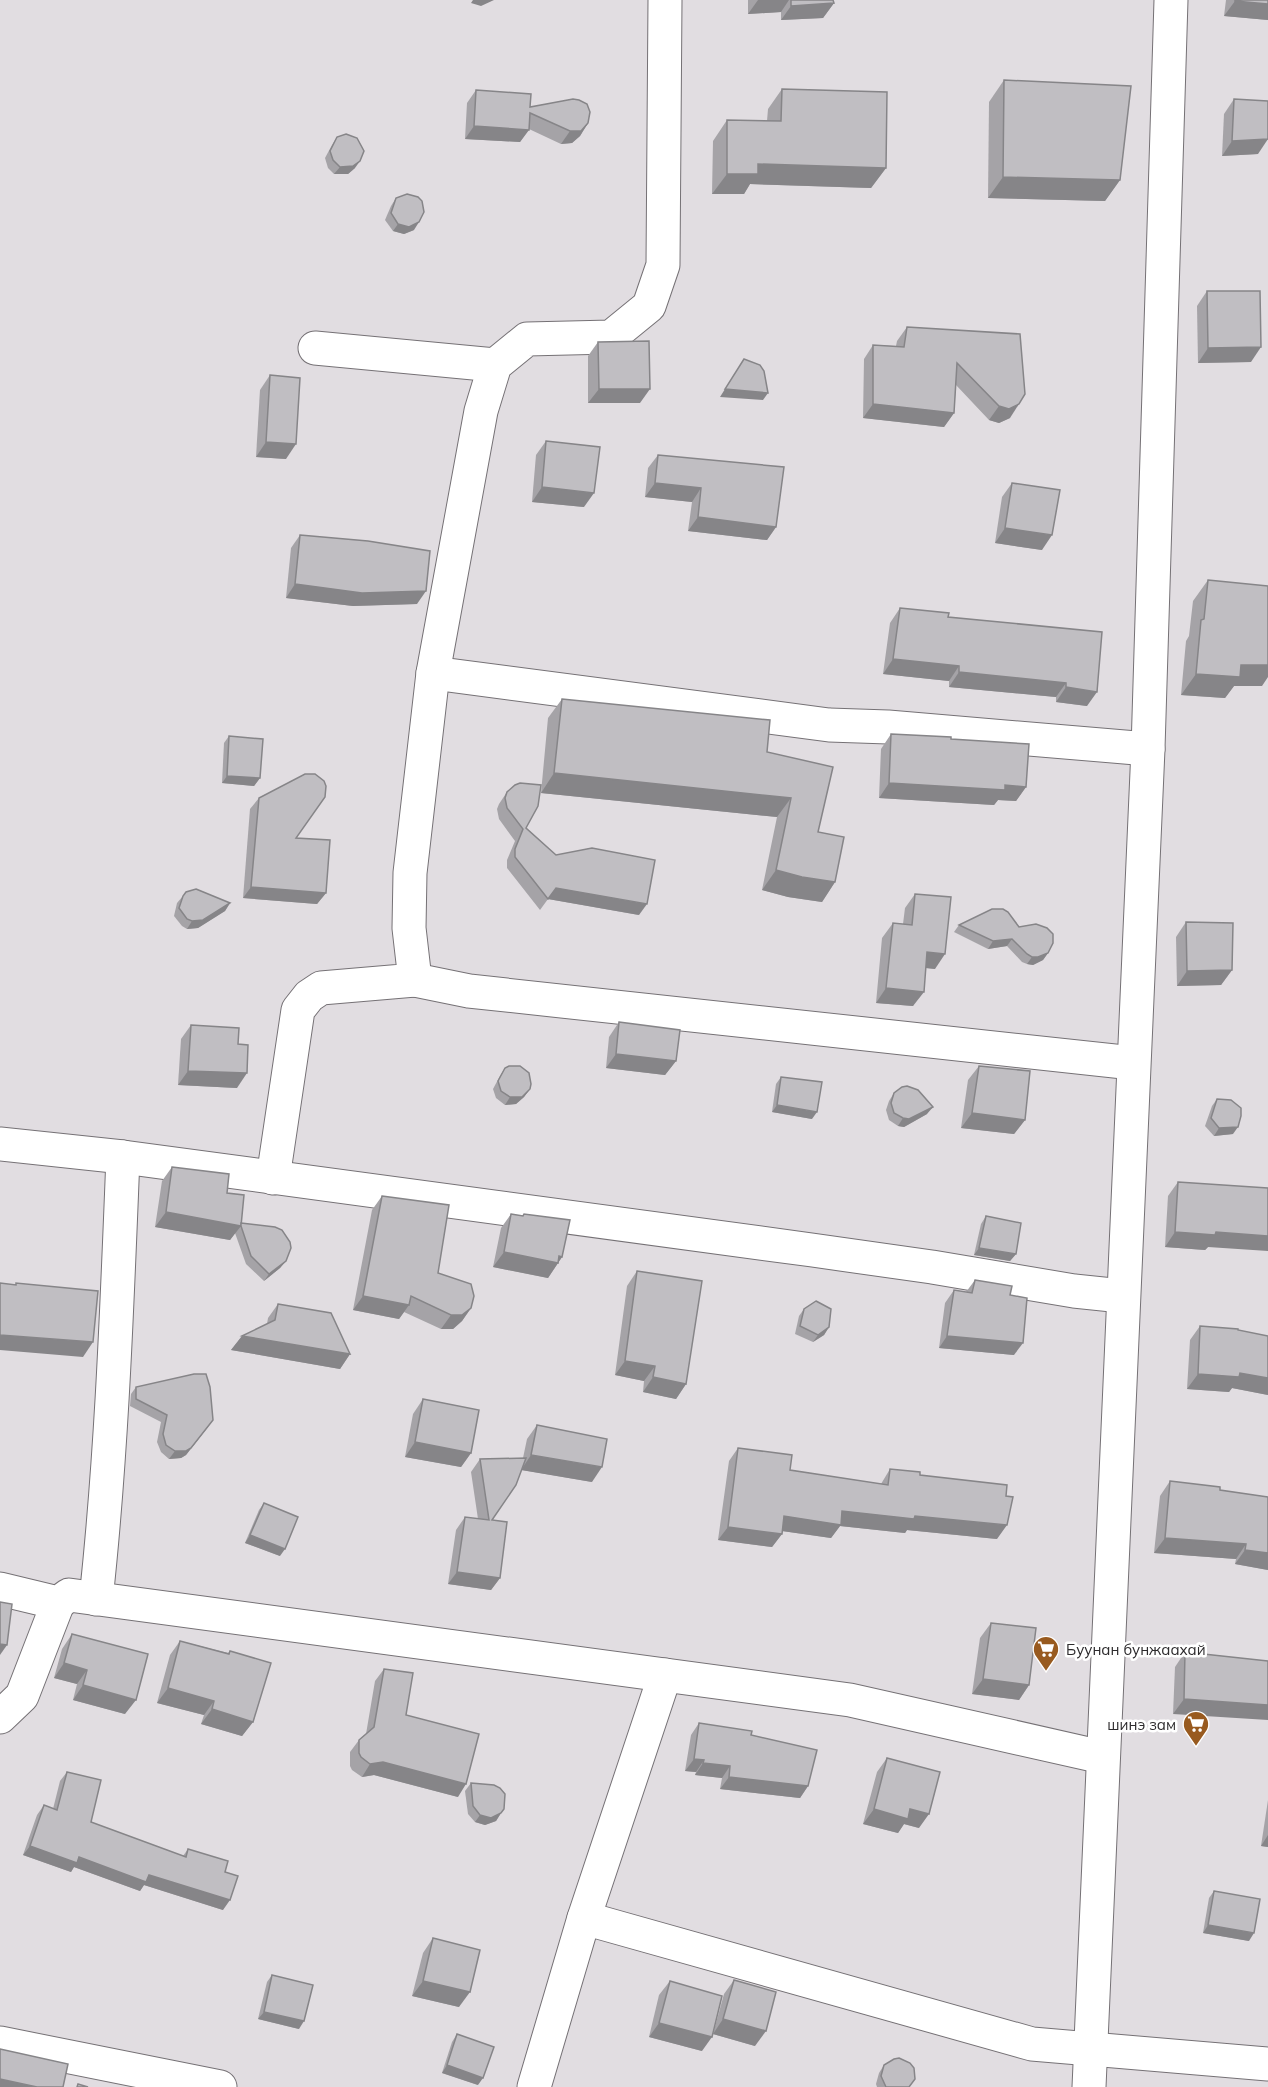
<svg xmlns="http://www.w3.org/2000/svg" width="1268" height="2087" viewBox="0 0 1268 2087" font-family="Mulish,sans-serif">
<style>
.lines{fill:none;stroke-linecap:round;stroke-linejoin:round}
.minor-casing{stroke:#757175;stroke-width:35}
.minor{stroke:#fff;stroke-width:33}
.wall{fill:#a5a3a7}
.shaded-wall{fill:#868588}
.building{fill:#c0bec2;stroke:#868588;stroke-width:1.5}
.labels{text-anchor:middle;dominant-baseline:central;stroke-width:5;stroke-linejoin:round;paint-order:stroke}
.poi-label{font-size:15px;fill:#2d2b2d;stroke:#fff;text-anchor:start}
</style>
<rect width="100%" height="100%" fill="#e1dde1"/>
<g class="lines">
<g class="minor-casing">
<g id="minor">
<path d="M315,348L495,365"/>
<path d="M433,673L829,725L888,727L1148,749"/>
<path d="M415,980L469,991L1133,1063"/>
<path d="M0,1144L123,1157L812,1250L932,1267L1074,1291L1122,1296"/>
<path d="M273,1178L298,1010L309,996L321,988L415,980L409,928L410,873L433,673L481,411L495,365L527,339L611,337L649,306L663,265L665,0"/>
<path d="M0,1589L58,1603L69,1595L850,1700L1102,1757"/>
<path d="M96,1599C112,1452 117,1304 123,1157"/>
<path d="M0,1717L22,1696L58,1603"/>
<path d="M584,1918L1032,2044L1268,2064"/>
<path d="M0,2043L220,2087"/>
<path d="M534,2087L584,1918L665,1675"/>
<path d="M1089,2087L1148,749L1171,0"/>
</g>
</g>
<use href="#minor" class="minor"/>
</g>
<g class="wall">
<path d="M748,0H833L834,3L823,18L781,20V12L748,14Z"/>
<path d="M1226,0H1268V20L1224,16Z"/>
<path d="M1004,80L1120,180L1105,201L988,198L989,102Z"/>
<path d="M782,89L886,168L871,188L750,184L744,194H712L713,141L727,120L767,121L768,109Z"/>
<path d="M476,90L530,107L588,123L580,136L572,143L561,144L529,129L520,142L465,139L467,103Z"/>
<path d="M1234,99L1258,154L1222,156L1224,114Z"/>
<path d="M337,137L355,168L348,174H334L328,168L325,158L332,145Z"/>
<path d="M396,198L414,230L404,234L393,231L385,220L391,206Z"/>
<path d="M1207,291L1251,362L1198,363L1197,306Z"/>
<path d="M907,327L1020,334L1010,418L999,423L989,420L956,385L954,413L944,427L863,418L864,359L873,345L896,346L897,341Z"/>
<path d="M598,342L640,403H588V356Z"/>
<path d="M270,375L286,459L256,457L260,390Z"/>
<path d="M546,441L584,507L532,502L536,455Z"/>
<path d="M658,455L776,527L767,540L688,531L692,502L645,497L648,468Z"/>
<path d="M1012,483L1042,550L995,543L1002,497Z"/>
<path d="M300,535L417,604L353,606L286,598L291,548Z"/>
<path d="M1208,580L1262,686H1234L1225,698L1181,695L1186,641L1189,636L1193,601Z"/>
<path d="M900,608L948,617L1102,632L1087,706L1056,702V697L949,687V681L883,674L890,623Z"/>
<path d="M562,699L767,752L818,832L835,882L822,902L788,897L762,890L777,817L541,793L548,718Z"/>
<path d="M891,734L951,739L1026,787L1016,801L998,800L994,805L879,798L881,749Z"/>
<path d="M229,736L260,778L254,786L222,783L224,743Z"/>
<path d="M507,792L526,828L556,855L639,915L548,899L540,910L507,868V860L515,841L499,819L497,809L499,804Z"/>
<path d="M259,798L296,838L326,893L317,904L243,898L250,809Z"/>
<path d="M915,894L935,969L926,968L913,1006L876,1003L882,938L893,923L903,924L905,908Z"/>
<path d="M183,896L230,903L225,911L198,928L187,929L182,926L174,916L177,903Z"/>
<path d="M1186,922L1232,970L1221,985L1177,986L1176,937Z"/>
<path d="M959,925L1019,927L1048,953L1043,960L1033,965L1027,964L1022,962L1007,946L988,949L954,932Z"/>
<path d="M619,1022L676,1061L665,1075L606,1068L609,1037Z"/>
<path d="M191,1025L238,1044L237,1088L178,1085L181,1039Z"/>
<path d="M979,1066L1025,1120L1014,1134L961,1128L968,1080Z"/>
<path d="M505,1068L530,1089L524,1097L516,1104L505,1105L496,1098L493,1089L500,1076Z"/>
<path d="M781,1077L812,1119L772,1112L776,1084Z"/>
<path d="M894,1093L927,1114L904,1127L898,1126L889,1120L886,1110L889,1101Z"/>
<path d="M1217,1099L1233,1134L1214,1136L1205,1126L1212,1106Z"/>
<path d="M172,1167L227,1193L241,1223L286,1261L280,1268L264,1281L246,1264L235,1233L230,1240L155,1227L162,1181Z"/>
<path d="M1178,1182L1208,1247L1205,1250L1165,1247L1168,1196Z"/>
<path d="M382,1196L438,1273L471,1308L462,1321L453,1329H441L404,1312L399,1319L353,1310L372,1210Z"/>
<path d="M511,1214L522,1216L524,1214L562,1257L548,1278L493,1267L501,1228Z"/>
<path d="M986,1216L1016,1254L1010,1261L974,1255L981,1224Z"/>
<path d="M637,1271L686,1384L676,1399L643,1392L644,1381L615,1375L627,1286Z"/>
<path d="M975,1280L1014,1355L939,1348L945,1303L954,1290L966,1292Z"/>
<path d="M278,1304L350,1354L340,1369L231,1350L242,1336L267,1324L268,1318Z"/>
<path d="M804,1309L829,1327L824,1335L813,1342L795,1334L799,1316Z"/>
<path d="M1200,1326L1238,1330L1268,1395L1232,1388L1229,1392L1187,1389L1190,1340Z"/>
<path d="M136,1387L208,1427L186,1455L181,1458L169,1459L161,1452L157,1442L161,1422L130,1406L131,1394Z"/>
<path d="M423,1399L471,1453L461,1467L405,1457L413,1414Z"/>
<path d="M537,1425L592,1482L522,1470L492,1520L500,1578L491,1590L448,1584L456,1530L465,1517L478,1519L471,1472L480,1459L523,1458L527,1439Z"/>
<path d="M738,1448L790,1470L881,1484L890,1469L920,1475L997,1539L907,1530L905,1533L840,1526L831,1538L782,1531V1534L772,1547L718,1540L729,1461Z"/>
<path d="M1170,1481L1220,1490L1268,1497V1570L1235,1564L1236,1559L1154,1553L1160,1496Z"/>
<path d="M264,1503L280,1556L245,1543L259,1510Z"/>
<path d="M991,1623L1029,1685L1019,1700L972,1694L980,1638Z"/>
<path d="M72,1634L125,1714L73,1700L77,1684L54,1678L62,1649Z"/>
<path d="M180,1641L228,1653L230,1651L253,1722L242,1736L201,1724L204,1715L157,1703L170,1655Z"/>
<path d="M1185,1652L1268,1661L1173,1714L1175,1667Z"/>
<path d="M384,1669L406,1715L458,1797L374,1775L362,1777L352,1770L350,1766V1752L359,1740L366,1734L375,1681Z"/>
<path d="M699,1723L751,1735L808,1786L800,1798L720,1789L722,1778L695,1775L696,1772L685,1771L691,1735Z"/>
<path d="M887,1758L919,1828L904,1824L898,1833L863,1824L877,1772Z"/>
<path d="M67,1772L91,1822L183,1856L188,1849L225,1872L223,1910L144,1885L140,1891L74,1867L71,1872L23,1855L37,1815L44,1805L53,1809L60,1781Z"/>
<path d="M471,1783L501,1813L496,1821L485,1825L475,1822L468,1814L465,1791Z"/>
<path d="M1268,1800V1847L1261,1846Z"/>
<path d="M1214,1891L1249,1941L1203,1933L1209,1898Z"/>
<path d="M433,1938L459,2007L412,1996L423,1953Z"/>
<path d="M272,1975L299,2029L258,2019L267,1982Z"/>
<path d="M734,1980L755,2046L713,2034L724,1994Z"/>
<path d="M670,1981L702,2051L649,2037L659,1995Z"/>
<path d="M457,2034L478,2085L442,2073L452,2042Z"/>
<path d="M884,2065L909,2087H877L876,2084L879,2073Z"/>
</g>
<g class="shaded-wall">
<path d="M473,0H494L481,6L471,3Z"/>
<path d="M758,0H789L781,12L748,14Z"/>
<path d="M1235,1L1268,4V20L1224,16Z"/>
<path d="M834,3L823,18L781,20L791,6Z"/>
<path d="M588,123L580,136L572,143L561,144L570,131Z"/>
<path d="M474,126L529,130L520,142L465,139Z"/>
<path d="M1268,139L1258,154L1222,156L1232,141Z"/>
<path d="M360,161L355,168L348,174H334L340,167Z"/>
<path d="M758,164L886,168L871,188L750,184L744,194H712L727,174Z"/>
<path d="M1003,177L1120,180L1105,201L988,198Z"/>
<path d="M419,222L414,230L404,234L393,231L398,224Z"/>
<path d="M1261,347L1251,362L1198,363L1208,348Z"/>
<path d="M599,389H650L640,403H588Z"/>
<path d="M725,389L768,393L763,400L720,397Z"/>
<path d="M873,404L954,413L944,427L863,418Z"/>
<path d="M1019,404L1010,418L999,423L989,420L999,406Z"/>
<path d="M266,442L296,444L286,459L256,457Z"/>
<path d="M655,483L701,488L692,502L645,497Z"/>
<path d="M542,487L594,493L584,507L532,502Z"/>
<path d="M698,517L776,527L767,540L688,531Z"/>
<path d="M1005,528L1052,535L1042,550L995,543Z"/>
<path d="M295,584L426,591L417,604L353,606L286,598Z"/>
<path d="M893,659L959,666L949,681L883,674Z"/>
<path d="M1241,665H1268V677L1262,686H1234L1225,698L1181,695L1196,674Z"/>
<path d="M959,672L1066,683L1056,697L949,687Z"/>
<path d="M1066,687L1097,692L1087,706L1056,702Z"/>
<path d="M554,773L791,798L777,817L541,793Z"/>
<path d="M227,776L260,778L254,786L222,783Z"/>
<path d="M889,783L1005,785L1026,787L1016,801L998,800L994,805L879,798Z"/>
<path d="M776,870L835,882L822,902L788,897L762,890Z"/>
<path d="M251,887L326,893L317,904L243,898Z"/>
<path d="M556,888L647,904L639,915L548,899Z"/>
<path d="M230,903L225,911L198,928L187,929L192,921Z"/>
<path d="M1012,939L1007,946L988,949L993,941Z"/>
<path d="M927,952L945,954L935,969L917,967Z"/>
<path d="M1048,953L1043,960L1033,965L1027,964L1032,957Z"/>
<path d="M1232,970L1221,985L1177,986L1187,971Z"/>
<path d="M886,988L924,992L913,1006L876,1003Z"/>
<path d="M616,1054L676,1061L665,1075L606,1068Z"/>
<path d="M188,1071L247,1073L237,1088L178,1085Z"/>
<path d="M530,1089L524,1097L516,1104L505,1105L510,1097Z"/>
<path d="M777,1105L817,1112L812,1119L772,1112Z"/>
<path d="M933,1107L927,1114L904,1127L898,1126L903,1118Z"/>
<path d="M972,1113L1025,1120L1014,1134L961,1128Z"/>
<path d="M1238,1127L1233,1134L1214,1136L1219,1128Z"/>
<path d="M166,1212L241,1226L230,1240L155,1227Z"/>
<path d="M1175,1232H1216L1268,1236V1251L1208,1247L1205,1250L1165,1247Z"/>
<path d="M979,1248L1016,1254L1010,1261L974,1255Z"/>
<path d="M504,1252L559,1256L562,1257L548,1278L493,1267Z"/>
<path d="M286,1261L280,1268L264,1281L269,1274Z"/>
<path d="M363,1296L409,1305L399,1319L353,1310Z"/>
<path d="M471,1308L462,1321L453,1329H441L451,1315Z"/>
<path d="M829,1327L824,1335L813,1342L818,1335Z"/>
<path d="M0,1335L93,1342L83,1357L0,1350Z"/>
<path d="M242,1336L350,1354L340,1369L231,1350Z"/>
<path d="M947,1336L1023,1343L1014,1355L939,1348Z"/>
<path d="M625,1361L655,1366L644,1381L615,1375Z"/>
<path d="M1240,1373L1268,1378V1395L1232,1388L1229,1392L1187,1389L1198,1374Z"/>
<path d="M653,1377L686,1384L676,1399L643,1392Z"/>
<path d="M213,1420L186,1455L181,1458L169,1459L175,1451Z"/>
<path d="M415,1442L471,1453L461,1467L405,1457Z"/>
<path d="M531,1455L602,1467L592,1482L521,1470Z"/>
<path d="M842,1511L915,1516L1007,1525L997,1539L907,1530L905,1533L840,1526L831,1538L775,1530L784,1516Z"/>
<path d="M728,1527L782,1534L772,1547L718,1540Z"/>
<path d="M250,1535L285,1549L280,1556L245,1543Z"/>
<path d="M1165,1538L1246,1544L1236,1559L1154,1553Z"/>
<path d="M1245,1550L1268,1553V1570L1235,1564Z"/>
<path d="M457,1572L500,1578L491,1590L448,1584Z"/>
<path d="M0,1644L7,1645L0,1655Z"/>
<path d="M64,1663L87,1670L77,1684L54,1678Z"/>
<path d="M983,1679L1029,1685L1019,1700L972,1694Z"/>
<path d="M83,1685L136,1700L125,1714L73,1700Z"/>
<path d="M168,1688L214,1701L204,1715L157,1703Z"/>
<path d="M1184,1699L1268,1705V1720L1173,1714Z"/>
<path d="M212,1709L253,1722L242,1736L201,1724Z"/>
<path d="M694,1759L704,1760L696,1772L685,1771Z"/>
<path d="M383,1762L466,1784L458,1797L374,1775L362,1777L370,1764Z"/>
<path d="M703,1763L730,1766L722,1778L695,1775Z"/>
<path d="M729,1777L808,1786L800,1798L720,1789Z"/>
<path d="M874,1809H910L929,1814L919,1828L904,1824L898,1833L863,1824Z"/>
<path d="M501,1813L496,1821L485,1825L475,1822L480,1815Z"/>
<path d="M1268,1835V1847L1261,1846Z"/>
<path d="M30,1846L149,1875L230,1900L223,1910L144,1885L140,1891L74,1867L71,1872L23,1855Z"/>
<path d="M1208,1925L1254,1933L1249,1941L1203,1933Z"/>
<path d="M423,1981L470,1992L459,2007L412,1996Z"/>
<path d="M264,2012L304,2021L299,2029L258,2019Z"/>
<path d="M723,2019L766,2031L755,2046L713,2034Z"/>
<path d="M659,2023L712,2037L702,2051L649,2037Z"/>
<path d="M447,2065L483,2078L478,2085L442,2073Z"/>
<path d="M0,2079L37,2087H0Z"/>
</g>
<g class="building">
<path d="M791,0H833L834,3L791,6Z"/>
<path d="M1235,0H1268V4L1235,1Z"/>
<path d="M1004,80L1131,86L1120,180L1003,177Z"/>
<path d="M782,89L887,92L886,168L758,164V174H727V120L781,121Z"/>
<path d="M476,90L531,94L530,107L573,99L579,100L587,104L590,112L588,123L581,131H570L530,113L529,130L474,126Z"/>
<path d="M1234,99L1268,101V139L1232,141Z"/>
<path d="M346,134L357,138L364,151L360,161L353,166L340,167L333,160L330,151L337,137Z"/>
<path d="M407,194L418,197L422,201L424,212L419,222L409,227L398,224L391,213L396,198Z"/>
<path d="M1207,291H1260L1261,347L1208,348Z"/>
<path d="M907,327L1020,334L1025,394L1019,404L1009,409L999,406L957,363L954,413L873,404V345L904,347Z"/>
<path d="M649,341L650,389H599L598,342Z"/>
<path d="M744,359L760,365L764,371L768,393L725,389Z"/>
<path d="M270,375L300,378L296,444L266,442Z"/>
<path d="M546,441L600,447L594,493L542,487Z"/>
<path d="M658,455L784,467L776,527L698,517L701,488L655,483Z"/>
<path d="M1012,483L1060,490L1052,535L1005,528Z"/>
<path d="M300,535L368,541L430,551L426,591L362,593L295,584Z"/>
<path d="M1208,580L1268,586V665H1241L1240,677L1196,674L1201,620L1204,619Z"/>
<path d="M900,608L949,613L948,617L1102,632L1097,692L1066,687V683L959,672V666L893,659Z"/>
<path d="M562,699L770,720L767,752L833,767L818,832L844,837L835,882L802,877L776,870L791,798L554,773Z"/>
<path d="M891,734L951,737V739L1029,744L1026,787L1005,785V790L889,783Z"/>
<path d="M229,736L263,739L260,778L227,776Z"/>
<path d="M305,774H315L324,781L326,786L325,797L296,838L330,840L326,893L251,887L259,798Z"/>
<path d="M520,783L541,785L538,806L526,828L556,855L592,848L655,860L647,904L556,888L548,899L515,857V849L523,829L507,808L505,798L507,792L515,785Z"/>
<path d="M196,889L230,903L203,920L192,921L187,919L179,908L183,896L186,892Z"/>
<path d="M915,894L951,897L945,954L927,952L924,992L886,988L893,923L912,925Z"/>
<path d="M992,909H1003L1008,912L1019,927L1036,924L1047,928L1053,934V943L1048,953L1038,957H1032L1027,954L1012,939L993,941L959,925Z"/>
<path d="M1186,922L1233,923L1232,970L1187,971Z"/>
<path d="M619,1022L680,1030L676,1061L616,1054Z"/>
<path d="M191,1025L239,1028L238,1044L248,1045L247,1073L188,1071Z"/>
<path d="M509,1066H520L529,1073L531,1084L530,1089L522,1097H510L501,1091L498,1081L505,1068Z"/>
<path d="M979,1066L1030,1071L1025,1120L972,1113Z"/>
<path d="M781,1077L822,1082L817,1112L777,1105Z"/>
<path d="M907,1086L918,1090L933,1107L909,1119L903,1118L894,1113L891,1103L894,1093L902,1087Z"/>
<path d="M1217,1099L1231,1100L1241,1108V1116L1238,1127L1219,1128L1211,1118Z"/>
<path d="M172,1167L229,1174L227,1193L244,1195L241,1226L166,1212Z"/>
<path d="M1178,1182L1268,1188V1236L1216,1232L1215,1235L1175,1232Z"/>
<path d="M382,1196L449,1205L438,1273L471,1284L474,1296L471,1308L462,1315H451L411,1296L409,1305L363,1296Z"/>
<path d="M511,1214L523,1216L524,1214L570,1220L562,1257L559,1256L558,1263L504,1252Z"/>
<path d="M986,1216L1021,1223L1016,1254L979,1248Z"/>
<path d="M241,1223L275,1227L282,1230L290,1242L291,1248L286,1261L269,1274L251,1256L241,1226Z"/>
<path d="M637,1271L702,1281L686,1384L653,1377L655,1366L625,1361Z"/>
<path d="M975,1280L1012,1286L1010,1295L1027,1298L1023,1343L947,1336L954,1290L972,1293Z"/>
<path d="M0,1283L16,1285V1283L98,1291L93,1342L0,1335Z"/>
<path d="M816,1301L831,1309L829,1327L818,1335L800,1326L804,1309Z"/>
<path d="M278,1304L331,1313L350,1354L242,1336L275,1320Z"/>
<path d="M1200,1326L1238,1329V1330L1268,1336V1378L1240,1373L1239,1377L1198,1374Z"/>
<path d="M194,1374H206L210,1387L213,1420L191,1448L186,1451H175L166,1445L163,1434L167,1415L136,1399V1387Z"/>
<path d="M423,1399L479,1410L471,1453L415,1442Z"/>
<path d="M537,1425L607,1439L602,1467L531,1455Z"/>
<path d="M738,1448L792,1455L790,1470L888,1485L890,1469L920,1472V1475L1007,1485L1006,1496L1013,1497L1007,1525L915,1516L914,1519L842,1511L841,1525L784,1516L782,1534L728,1527Z"/>
<path d="M526,1458L516,1485L492,1520L507,1522L500,1578L457,1572L465,1517L489,1520L480,1459Z"/>
<path d="M1170,1481L1220,1487V1490L1268,1497V1553L1245,1550L1246,1544L1165,1538Z"/>
<path d="M264,1503L298,1517L285,1549L250,1535Z"/>
<path d="M0,1602L12,1604L7,1645L0,1644Z"/>
<path d="M991,1623L1036,1628L1029,1685L983,1679Z"/>
<path d="M72,1634L148,1654L136,1700L83,1685L87,1670L64,1663Z"/>
<path d="M180,1641L229,1654L230,1651L271,1663L253,1722L212,1709L214,1701L168,1688Z"/>
<path d="M1185,1652L1268,1661V1705L1184,1699Z"/>
<path d="M384,1669L413,1673L406,1715L479,1734L466,1784L383,1762L370,1764L361,1757L359,1753V1740L374,1727Z"/>
<path d="M699,1723L752,1731L751,1735L817,1750L808,1786L729,1777L730,1766L703,1763L704,1760L694,1759Z"/>
<path d="M887,1758L940,1772L929,1814L910,1809L908,1819L874,1809Z"/>
<path d="M67,1772L101,1780L91,1822L186,1857L188,1849L228,1861L225,1872L238,1876L230,1900L149,1875L146,1882L79,1857L77,1863L30,1846L44,1805L57,1810Z"/>
<path d="M471,1783L494,1785L500,1788L505,1794L504,1809L501,1813L491,1818L480,1815L473,1806Z"/>
<path d="M1214,1891L1260,1899L1254,1933L1208,1925Z"/>
<path d="M433,1938L480,1950L470,1992L423,1981Z"/>
<path d="M272,1975L313,1985L304,2021L264,2012Z"/>
<path d="M734,1980L776,1992L766,2031L723,2019Z"/>
<path d="M670,1981L722,1996L712,2037L659,2023Z"/>
<path d="M457,2034L494,2047L483,2078L447,2065Z"/>
<path d="M0,2049L68,2064L63,2087H37L0,2079Z"/>
<path d="M899,2058L910,2063L914,2068L915,2079L909,2087H886L881,2076L884,2065L894,2059Z"/>
<path d="M78,2084L88,2087H77Z"/>
</g>
<defs>
<g id="supermarket-pin" transform="scale(1.35)"><path d="M0 17L-7.5 6A9.5 9.5 0 1 1 7.5 6Z" fill="#985a1f" stroke="#fff"/><path d="M-6-5.5h2.5l.6 2H6L4.5 2H-2.5L-4.4-4H-6ZM-1.5 3.2a1.3 1.3 0 1 0 .1 0ZM3 3.2a1.3 1.3 0 1 0 .1 0Z" fill="#fff"/></g>
</defs>
<g fill-rule="evenodd">
<use href="#supermarket-pin" x="1046" y="1649"/>
<use href="#supermarket-pin" x="1196" y="1724"/>
</g>
<g class="labels">
<g class="poi-label">
<text x="1066" y="1649">Буунан бунжаахай</text>
<text x="1176" y="1724" text-anchor="end">шинэ зам</text>
</g>
</g>
</svg>
